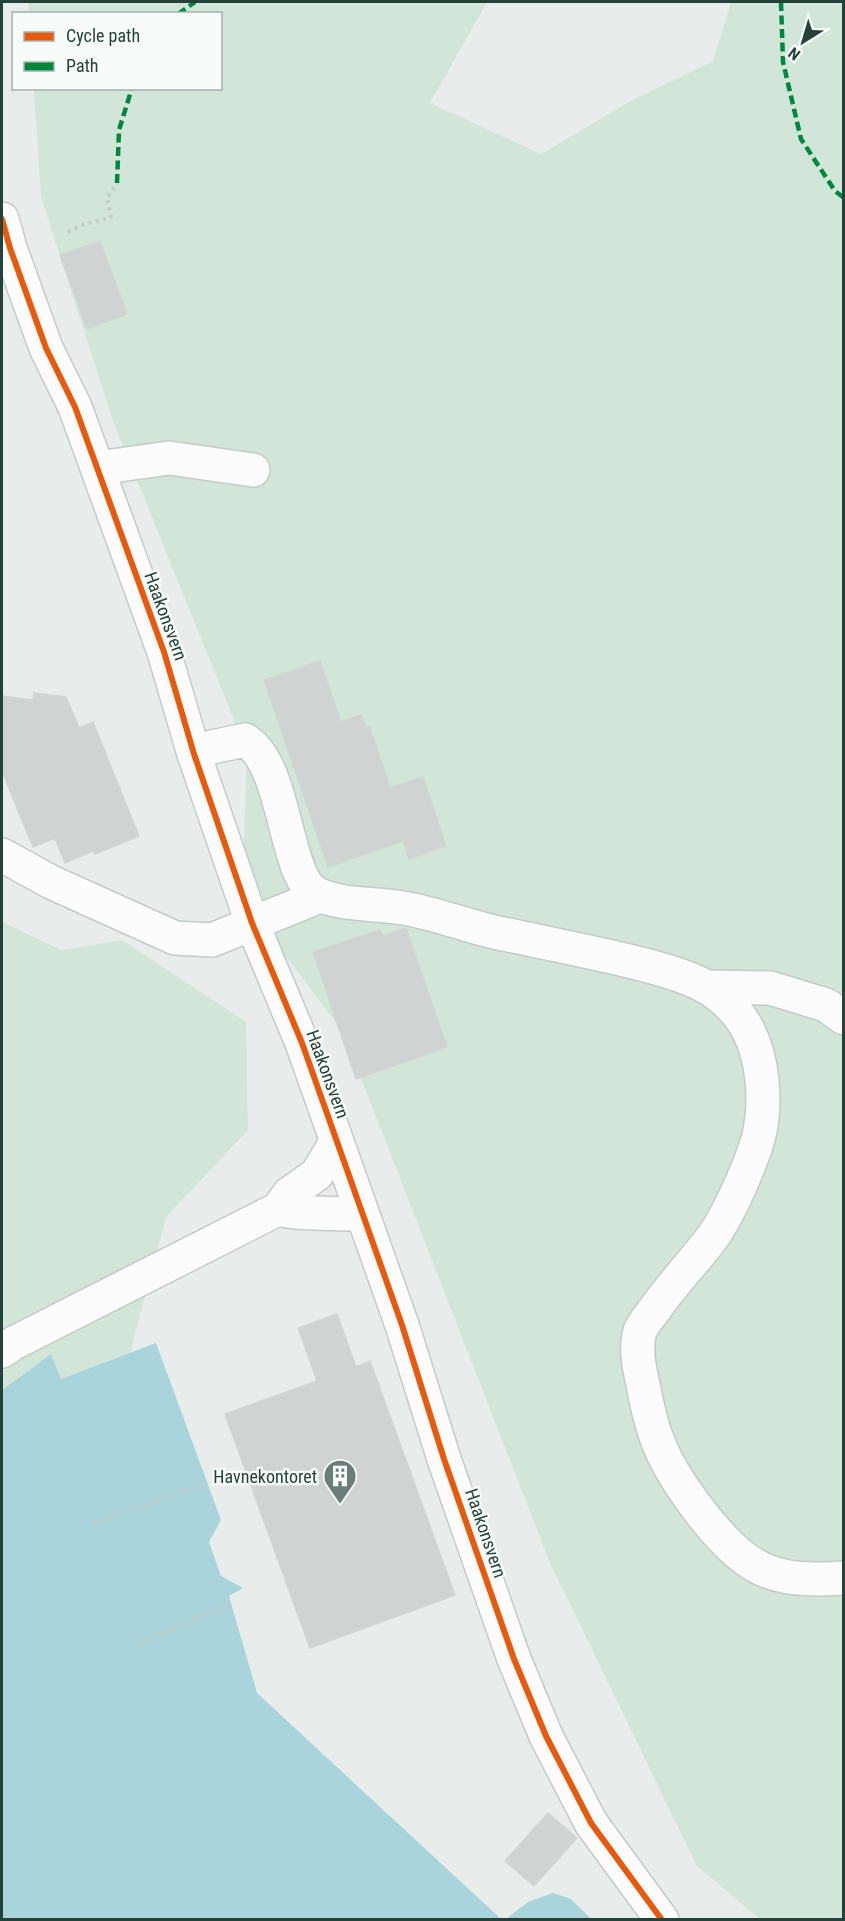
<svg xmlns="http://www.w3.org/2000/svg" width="845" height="1921" viewBox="0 0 845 1921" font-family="'Roboto Condensed',sans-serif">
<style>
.green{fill:#d1e6d8}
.water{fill:#a9d4db}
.building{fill:#cfd4d2;stroke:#d1d6d4;stroke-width:1.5}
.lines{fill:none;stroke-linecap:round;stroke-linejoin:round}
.minor-casing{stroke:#c5cac8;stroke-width:36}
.path{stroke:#c3ccca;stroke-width:4;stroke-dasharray:3 4.5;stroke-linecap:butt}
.minor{stroke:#fcfcfc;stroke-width:33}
.quiet{stroke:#00873e;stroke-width:4.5;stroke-dasharray:9 4.5;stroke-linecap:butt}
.cycleway-casing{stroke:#f7fbf9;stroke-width:10}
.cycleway{stroke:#e8590c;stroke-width:6}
.labels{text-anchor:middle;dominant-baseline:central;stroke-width:5;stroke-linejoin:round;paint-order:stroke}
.street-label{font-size:18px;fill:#24423a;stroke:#f7fbf9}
.poi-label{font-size:18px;fill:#24423a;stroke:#f7fbf9;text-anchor:end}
</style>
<rect width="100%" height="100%" fill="#e8edeb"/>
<g class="green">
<path d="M28,2H487L430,103L541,154L629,102L713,61L731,2H843V1919H760L697,1866L550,1563L343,1032L242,898L247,752L113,421L41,197L34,89L220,88V14L29,13Z"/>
<path d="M2,922L61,950L122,940L246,1022L248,1130L166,1217L130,1353L61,1379L51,1354L2,1390Z"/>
</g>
<g class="water">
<path d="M156,1343L221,1520L209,1542L221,1576L243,1588L229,1596L257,1693L501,1919H2V1390L51,1354L61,1379Z"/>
<path d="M553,1893L571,1899L591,1919H506L528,1902Z"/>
</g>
<g class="building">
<path d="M100,241L127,314L87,329L60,255Z"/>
<path d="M320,661L341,722L361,715L366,727L369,726L390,788L423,777L446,846L409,859L403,841L328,867L264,680Z"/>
<path d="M34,693L66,697L79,728L93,722L139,836L95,854L93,851L65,863L55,838L33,847L4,776L2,775V696L33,700Z"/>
<path d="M406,928L447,1047L356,1079L313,952L380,930L383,936Z"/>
<path d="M337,1314L356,1367L370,1361L455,1595L310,1648L225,1414L317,1381L298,1328Z"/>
<path d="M548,1813L577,1838L534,1886L505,1861Z"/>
</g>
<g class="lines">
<g class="minor-casing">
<g id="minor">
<path d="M2,219L10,248L46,348L75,407L164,652L194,754L252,923L302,1043L402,1325L444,1459L514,1659L546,1736L591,1823L662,1920"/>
<path d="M98,468L169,458L253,470"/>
<path d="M194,754L212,747L245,740C287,764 284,879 317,894C343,906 376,903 403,908C434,913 464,925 494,932C545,943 595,952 645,965C667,971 689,977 708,988C725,999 741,1015 749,1032C763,1059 766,1101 760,1131C754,1158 730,1212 714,1235C696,1260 673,1283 655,1309C650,1316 643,1323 640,1331C635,1348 639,1367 643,1384C647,1406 652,1429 661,1449C676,1483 716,1538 747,1560C775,1581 810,1580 844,1578"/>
<path d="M2,855L51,882L175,938L212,940L320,896"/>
<path d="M707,987L770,988L826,1005L844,1018"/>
<path d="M278,1209C302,1215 336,1213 362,1214"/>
<path d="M2,1351L14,1343L278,1209L289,1194L317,1174L336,1142"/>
</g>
</g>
<g class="path">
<path d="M68,232L82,225L111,217L107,198L117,183"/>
<path d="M93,1523L207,1483"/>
<path d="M138,1644L234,1603"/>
<path d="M519,1915L523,1920"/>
</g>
<use href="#minor" class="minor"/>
<g class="quiet">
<path d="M781,2L783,62L801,139L835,191L844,198"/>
<path d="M178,14L195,2"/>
<path d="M117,183L119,130L132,88"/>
</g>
<g class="cycleway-casing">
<path id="cycleway" d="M2,219L10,248L46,348L75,407L164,652L194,754L252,923L302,1043L402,1325L444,1459L514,1659L546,1736L591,1823L662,1920"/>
</g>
<use href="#cycleway" class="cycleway"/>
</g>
<defs>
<g id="building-pin" transform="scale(1.725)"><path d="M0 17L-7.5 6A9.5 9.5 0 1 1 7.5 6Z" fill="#697e78" stroke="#f7fbf9"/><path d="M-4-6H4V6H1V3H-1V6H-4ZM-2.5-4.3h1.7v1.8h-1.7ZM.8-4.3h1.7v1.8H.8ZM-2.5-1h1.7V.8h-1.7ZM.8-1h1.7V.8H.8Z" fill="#fff"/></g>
</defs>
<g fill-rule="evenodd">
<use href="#building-pin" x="340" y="1476"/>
</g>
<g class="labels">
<g class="street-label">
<text transform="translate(166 616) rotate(70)">Haakonsvern</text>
<text transform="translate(328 1074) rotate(70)">Haakonsvern</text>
<text transform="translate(486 1533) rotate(71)">Haakonsvern</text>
</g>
<g class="poi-label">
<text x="317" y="1476">Havnekontoret</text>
</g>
</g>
<rect width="845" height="1921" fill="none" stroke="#24423a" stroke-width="6"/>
<rect x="12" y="12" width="210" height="78" fill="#f7fbf9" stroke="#a3b1ad" stroke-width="1.5"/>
<rect x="24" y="32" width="30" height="9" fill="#e8590c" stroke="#a3b1ad" stroke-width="1.5"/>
<text x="66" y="42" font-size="18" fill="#24423a">Cycle path</text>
<rect x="24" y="62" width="30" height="9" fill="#00873e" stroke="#a3b1ad" stroke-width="1.5"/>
<text x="66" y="72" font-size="18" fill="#24423a">Path</text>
<g transform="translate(803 42) rotate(217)" stroke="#f7fbf9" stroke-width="4.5" paint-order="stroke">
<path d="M0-4.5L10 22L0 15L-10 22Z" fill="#24423a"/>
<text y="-9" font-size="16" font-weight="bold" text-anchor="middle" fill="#24423a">N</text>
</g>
</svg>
